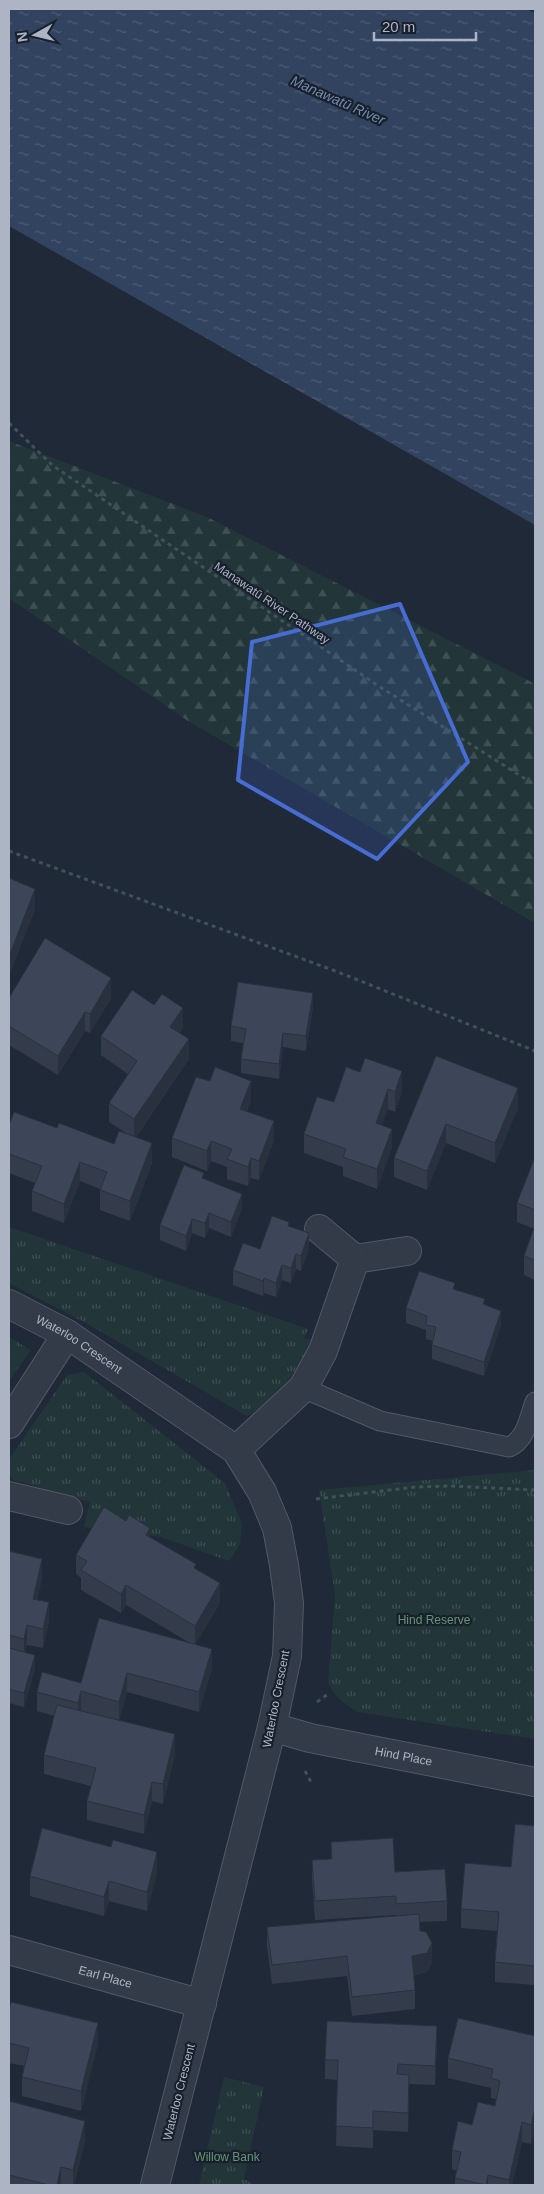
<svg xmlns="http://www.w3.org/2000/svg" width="544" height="2194" viewBox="0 0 544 2194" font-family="Helvetica,sans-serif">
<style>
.grass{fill:url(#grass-tufts)}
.forest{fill:url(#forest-firs)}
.water{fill:url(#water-ripples)}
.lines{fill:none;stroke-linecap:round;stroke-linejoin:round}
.service-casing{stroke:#515866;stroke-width:21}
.minor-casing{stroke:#515866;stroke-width:30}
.path{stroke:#3f5256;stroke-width:3;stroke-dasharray:4 4;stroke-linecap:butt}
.service{stroke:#333b48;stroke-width:19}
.minor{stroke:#333b48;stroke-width:28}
.wall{fill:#343c4c}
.shaded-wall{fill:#2a313e}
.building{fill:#3c4658;stroke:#2a313e}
.marked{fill:#486dd2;fill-opacity:0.2;stroke:#486dd2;stroke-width:4;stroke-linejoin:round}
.labels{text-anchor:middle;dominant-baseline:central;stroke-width:4.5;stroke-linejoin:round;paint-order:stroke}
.street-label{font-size:12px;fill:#adb5c5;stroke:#19202d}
.park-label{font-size:12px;fill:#659673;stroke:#19202d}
.water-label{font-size:14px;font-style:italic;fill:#748aae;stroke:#19202d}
</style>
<defs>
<pattern id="grass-tufts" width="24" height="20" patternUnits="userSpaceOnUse" patternTransform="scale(1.25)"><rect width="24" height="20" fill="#223539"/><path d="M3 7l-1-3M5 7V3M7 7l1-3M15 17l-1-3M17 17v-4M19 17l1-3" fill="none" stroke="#3f5054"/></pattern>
<pattern id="forest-firs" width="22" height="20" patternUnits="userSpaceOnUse" patternTransform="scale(1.25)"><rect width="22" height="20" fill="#223539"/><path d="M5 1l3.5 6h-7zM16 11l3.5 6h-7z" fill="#3f5054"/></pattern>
<pattern id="water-ripples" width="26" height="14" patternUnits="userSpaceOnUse" patternTransform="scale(1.25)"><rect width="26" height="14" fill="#324360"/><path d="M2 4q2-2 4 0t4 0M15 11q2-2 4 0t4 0" fill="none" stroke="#4d5c75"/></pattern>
</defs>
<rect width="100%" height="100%" fill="#202938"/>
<g class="grass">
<path d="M9,1227L308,1329L304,1338L313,1340L286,1386L270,1403L247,1416L84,1322L9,1283Z"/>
<path d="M9,1337L31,1350L9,1381Z"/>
<path d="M84,1372L225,1483L242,1524L240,1544L229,1561L161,1537L84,1527L90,1502L13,1480L9,1473L10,1458L67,1375Z"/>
<path d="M535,1470V1739L358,1712C344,1704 334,1697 328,1682L335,1595L319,1490Z"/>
<path d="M224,2077L264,2087L244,2179L255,2185H199Z"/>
</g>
<path class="forest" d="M9,441L207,517L535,684V923L188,721L9,598Z"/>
<path class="water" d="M9,9H526L535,13V525L9,226Z"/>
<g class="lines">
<g class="service-casing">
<path id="service" d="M303,1388L380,1421L509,1447C526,1440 529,1418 535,1402"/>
</g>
<g class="minor-casing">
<g id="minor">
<path d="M355,1259L407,1251"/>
<path id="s1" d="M9,1304L67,1334L236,1450L262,1492L277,1528L284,1565L289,1603L287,1656L272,1727L155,2185"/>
<path d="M9,1424L67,1334"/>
<path d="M236,1450L303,1388L323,1351L355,1259L319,1229"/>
<path d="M9,1496L68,1510"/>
<path id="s2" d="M272,1727L310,1738L535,1782"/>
<path id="s3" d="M9,1950L202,2004"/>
</g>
</g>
<g class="path">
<path d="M9,423L52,465L380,687L535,785"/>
<path d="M9,851L338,972L535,1051"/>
<path d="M316,1499L415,1487L451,1486L535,1490"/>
<path d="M317,1702L328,1694"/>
<path d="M305,1771L312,1784"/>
</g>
<use href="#service" class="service"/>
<use href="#minor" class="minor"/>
</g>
<g class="wall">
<path d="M9,878L35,909L10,973H9Z"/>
<path d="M9,998H111L90,1033L85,1031L58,1075L9,1045Z"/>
<path d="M313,1007L306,1051L283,1047L279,1079L241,1073V1059L243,1043L231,1041V1026Z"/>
<path d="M183,1028L179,1033L189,1059L136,1137L152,1163L130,1221L100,1210V1189L80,1181L64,1223L32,1211V1191L35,1183L9,1173V1125L57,1128L114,1144L126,1133L109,1122V1103L128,1074L101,1055V1036Z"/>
<path d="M436,1056L518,1108L495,1163L446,1143L427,1190L394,1177V1158Z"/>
<path d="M346,1067L402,1091L395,1112L388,1109L382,1125L392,1148L377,1189L343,1176V1167L304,1153V1134L334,1102Z"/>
<path d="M251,1101L247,1111L274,1141L259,1180L251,1178L248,1186L227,1179V1167L211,1161L207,1171L172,1157V1138Z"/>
<path d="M535,1157V1280L524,1275V1256L534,1229L517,1222V1203Z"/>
<path d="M204,1179L242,1208L231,1237L209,1228L205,1238L192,1233L186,1251L160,1240V1225Z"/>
<path d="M289,1227L309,1248L301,1271L296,1269L291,1283L282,1280L276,1297L264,1293L263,1296L233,1285V1270Z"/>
<path d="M455,1289L485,1305L501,1325L484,1376L432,1359V1345L433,1341L426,1339V1330L406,1323V1308Z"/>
<path d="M150,1537L196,1569L220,1603L195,1644L212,1668L199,1712L127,1692L119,1720L175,1754L163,1804L152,1801L144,1834L87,1820V1801L91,1786L44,1774V1755L54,1716L37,1711V1692L81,1683L190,1643L126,1605L121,1613L81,1590V1578L76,1574V1555Z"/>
<path d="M9,1551L42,1578L37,1599L49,1621L43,1648L27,1645L25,1652L35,1669L24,1707L9,1703Z"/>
<path d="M535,1826V1985L495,1982V1962L497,1931L461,1928V1909L511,1867Z"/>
<path d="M331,1842L395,1872L447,1901V1921L420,1922V1931L432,1963L427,1972L413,1975L415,1990V2009L352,2016L347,1976L272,1984L267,1947V1927L396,1916V1915L315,1920L312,1879V1860L331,1859Z"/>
<path d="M157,1872L147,1911L109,1901L104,1916L30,1896V1876Z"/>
<path d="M9,2011L98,2043L81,2111L22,2096V2077L24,2066L9,2063Z"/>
<path d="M535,2036V2127L531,2144L522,2142L512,2185H455V2178L457,2171L452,2169V2150L495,2106L496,2099L491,2098V2088L448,2078V2058Z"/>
<path d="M437,2045L435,2085L409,2084L408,2132L373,2130V2148L336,2146L338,2080L325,2079V2060Z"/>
<path d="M9,2101L85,2141L74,2185H9Z"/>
</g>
<g class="shaded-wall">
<path d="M35,889V909L10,973V954Z"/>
<path d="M111,978V998L90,1033V1014Z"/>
<path d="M313,993V1007L306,1051V1036Z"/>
<path d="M183,1008V1028L170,1046V1027Z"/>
<path d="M85,1012V1031L58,1075V1056Z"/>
<path d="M283,1033V1047L279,1079V1064Z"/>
<path d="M189,1039V1059L134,1139V1119Z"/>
<path d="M402,1071V1091L395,1112V1092Z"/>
<path d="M251,1081V1101L240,1128V1109Z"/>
<path d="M518,1088V1108L495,1163V1143Z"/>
<path d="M388,1089V1109L376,1142V1123Z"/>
<path d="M274,1121V1141L259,1180V1161Z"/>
<path d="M446,1124V1143L427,1190V1171Z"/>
<path d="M392,1129V1148L377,1189V1169Z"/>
<path d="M211,1141V1161L207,1171V1151Z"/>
<path d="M152,1143V1163L130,1221V1201Z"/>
<path d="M251,1158V1178L248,1186V1167Z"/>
<path d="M80,1162V1181L64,1223V1204Z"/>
<path d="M242,1194V1208L231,1237V1222Z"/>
<path d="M209,1213V1228L205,1238V1223Z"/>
<path d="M192,1219V1233L186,1251V1236Z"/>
<path d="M309,1233V1248L301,1271V1256Z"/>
<path d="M296,1254V1269L291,1283V1268Z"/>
<path d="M282,1265V1280L276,1297V1283Z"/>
<path d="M264,1278V1293L263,1296V1281Z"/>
<path d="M501,1311V1325L484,1376V1362Z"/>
<path d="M150,1528V1547L146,1535Z"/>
<path d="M42,1559V1578L33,1618V1599Z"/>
<path d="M220,1583V1603L195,1645V1626Z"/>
<path d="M126,1585V1605L121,1613V1594Z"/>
<path d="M49,1602V1621L43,1648V1629Z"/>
<path d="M27,1625V1645L24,1658V1639Z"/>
<path d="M212,1649V1668L199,1712V1692Z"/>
<path d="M35,1655V1669L24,1707V1693Z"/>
<path d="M127,1673V1692L119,1721V1702Z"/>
<path d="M81,1691V1710L78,1722V1703Z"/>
<path d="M175,1734V1754L163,1804V1784Z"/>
<path d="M152,1782V1801L144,1834V1815Z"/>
<path d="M157,1852V1872L147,1911V1892Z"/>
<path d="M109,1881V1901L104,1916V1897Z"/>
<path d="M432,1943V1963L427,1972L412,1976V1956Z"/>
<path d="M98,2023V2043L81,2111V2091Z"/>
<path d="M437,2026V2045L435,2085V2066Z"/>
<path d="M409,2075V2094L408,2132V2113Z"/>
<path d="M535,2108V2127L531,2144V2125Z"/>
<path d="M85,2121V2141L74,2185H73V2170Z"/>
<path d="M522,2122V2142L512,2185H509V2180Z"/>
<path d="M61,2167V2185H57Z"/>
<path d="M488,2175V2185H486Z"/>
</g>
<g class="building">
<path d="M9,878L35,889L10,954L9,953Z"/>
<path d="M45,938L111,978L90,1014L85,1012L58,1056L9,1026V998Z"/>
<path d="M238,982L313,993L306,1036L283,1033L279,1064L241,1059L246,1029L231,1026Z"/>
<path d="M132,990L154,1005L162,994L183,1008L170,1027L189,1039L134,1119L109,1103L137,1061L101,1036Z"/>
<path d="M436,1056L518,1088L495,1143L446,1124L427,1171L394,1158Z"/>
<path d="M365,1058L402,1071L395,1092L388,1089L376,1123L392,1129L377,1169L343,1157L346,1149L304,1134L317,1097L334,1102L346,1067L360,1072Z"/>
<path d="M215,1067L251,1081L240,1109L274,1121L259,1161L251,1158L248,1167L227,1159L232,1149L211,1141L207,1151L172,1138L196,1077L210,1081Z"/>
<path d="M14,1112L57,1128L59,1123L114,1144L119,1131L152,1143L130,1201L100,1190L107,1172L80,1162L64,1204L32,1191L42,1166L9,1154V1125Z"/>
<path d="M535,1157V1210L517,1203Z"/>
<path d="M184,1165L204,1173L202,1178L242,1194L231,1222L209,1213L205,1223L192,1219L186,1236L160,1225Z"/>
<path d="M272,1216L289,1222L288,1226L309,1233L301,1256L296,1254L291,1268L282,1265L276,1283L264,1278L263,1281L233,1270L243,1243L260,1249Z"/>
<path d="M535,1225V1260L524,1256Z"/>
<path d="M419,1271L455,1283L453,1289L485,1299L483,1304L501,1311L484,1362L432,1345L436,1327L426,1325L427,1316L406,1308Z"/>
<path d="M104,1507L126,1521L129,1515L150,1528L146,1535L196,1564L194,1568L220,1583L195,1626L126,1585L121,1594L81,1570L87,1561L76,1555Z"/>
<path d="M9,1551L42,1559L33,1599L49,1602L43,1629L27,1625L24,1639L9,1635Z"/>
<path d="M99,1618L212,1649L199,1692L127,1673L119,1702L81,1691L78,1703L37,1692L42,1672L81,1683Z"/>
<path d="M9,1648L35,1655L24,1693L9,1689Z"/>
<path d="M57,1705L175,1734L163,1784L152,1782L144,1815L87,1801L96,1768L44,1755Z"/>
<path d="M515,1824L535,1826V1966L495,1962L499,1912L461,1909L465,1863L511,1867Z"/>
<path d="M42,1828L111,1847L113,1840L157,1852L147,1892L109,1881L104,1897L30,1876Z"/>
<path d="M393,1838L395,1872L445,1869L447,1901L396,1904V1896L315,1901L312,1860L332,1859L331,1842Z"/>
<path d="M419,1914L420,1931L426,1932L432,1943L427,1953L412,1956L415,1990L352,1997L347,1956L272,1965L267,1927Z"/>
<path d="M11,2002L98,2023L81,2091L22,2077L29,2048L9,2043V2011Z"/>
<path d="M458,2018L535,2036V2108L531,2125L522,2122L509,2180L488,2175L486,2185L455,2178L461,2152L452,2150L458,2121L472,2125L478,2102L495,2106L500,2081L491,2078L493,2069L448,2058Z"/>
<path d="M327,2021L437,2026L435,2066L398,2064L397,2074L409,2075L408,2113L373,2111V2128L336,2126L338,2060H325Z"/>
<path d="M9,2101L85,2121L73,2170L61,2167L57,2185H49L9,2175Z"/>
</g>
<path class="marked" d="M400,604L468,762L377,859L238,780L252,642Z"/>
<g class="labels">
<g class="street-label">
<text transform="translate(272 603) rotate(34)">Manawatū River Pathway</text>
<text stroke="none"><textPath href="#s1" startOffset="81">Waterloo Crescent</textPath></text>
<text transform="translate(276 1699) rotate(-79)">Waterloo Crescent</text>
<text stroke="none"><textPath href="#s2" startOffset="135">Hind Place</textPath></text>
<text stroke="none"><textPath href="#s3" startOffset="100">Earl Place</textPath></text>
<text transform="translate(179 2092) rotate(-76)">Waterloo Crescent</text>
</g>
<g class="park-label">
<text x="434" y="1620">Hind Reserve</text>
<text x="227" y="2157">Willow Bank</text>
</g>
<g class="water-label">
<text transform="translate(338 100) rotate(24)">Manawatū River</text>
</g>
</g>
<rect width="544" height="2194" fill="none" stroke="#adb5c5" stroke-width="20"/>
<g transform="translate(35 35) rotate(262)" stroke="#19202d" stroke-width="4" paint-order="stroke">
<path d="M0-4L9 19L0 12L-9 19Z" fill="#adb5c5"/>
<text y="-8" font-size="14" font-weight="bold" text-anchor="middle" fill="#adb5c5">N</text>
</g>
<path d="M374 32v8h102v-8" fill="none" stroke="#adb5c5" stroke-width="2.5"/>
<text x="382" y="32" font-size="15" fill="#adb5c5" stroke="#19202d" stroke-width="4" paint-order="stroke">20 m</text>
</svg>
